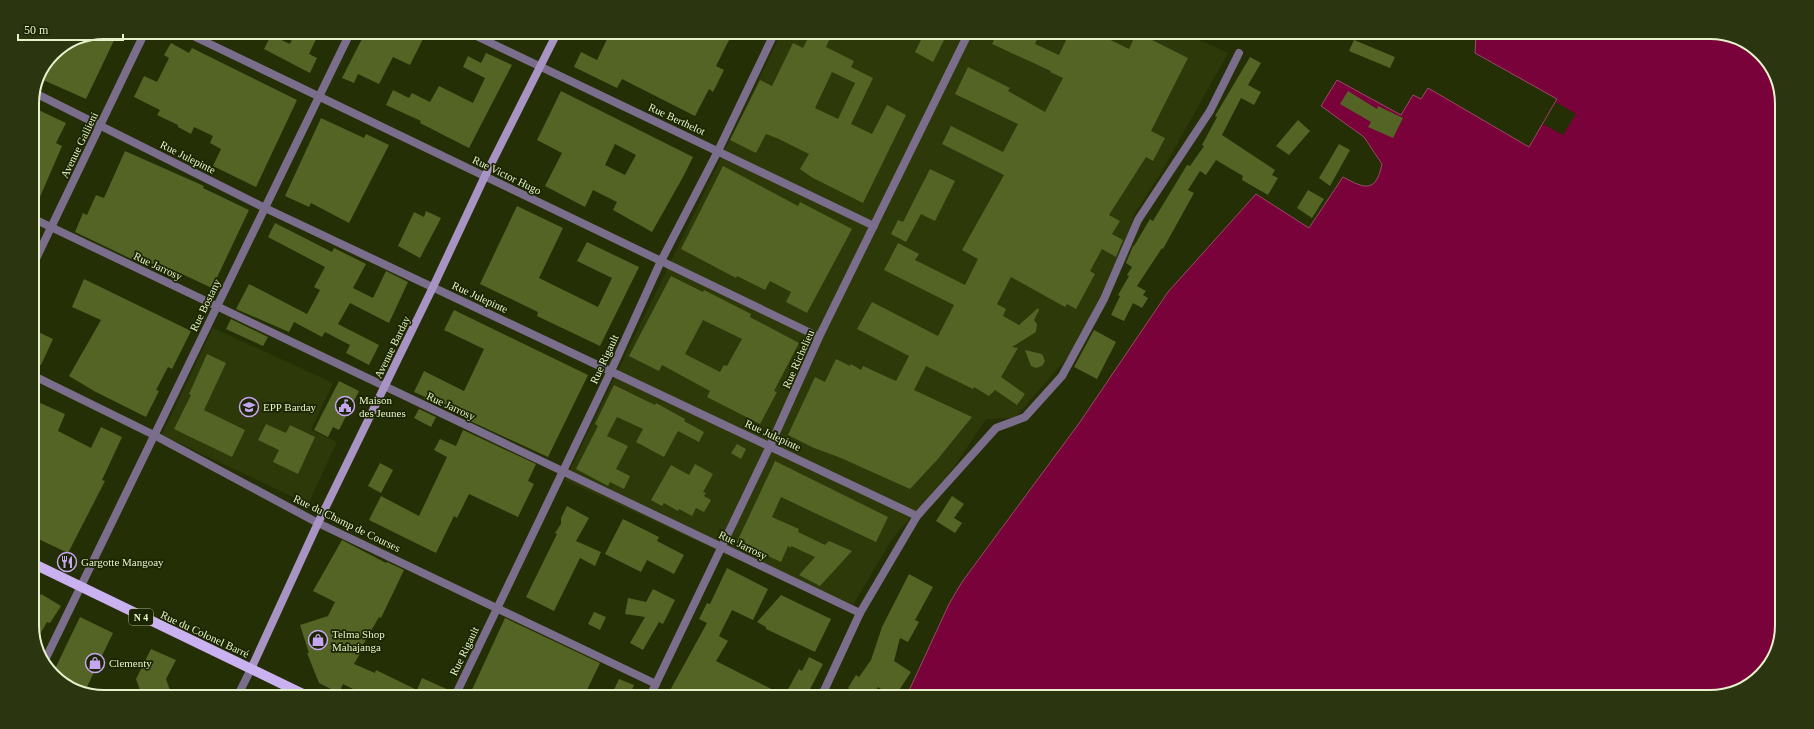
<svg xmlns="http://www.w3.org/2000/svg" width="1814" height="729" viewBox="0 0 1814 729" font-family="Georgia,serif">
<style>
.built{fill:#2e390a}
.water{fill:#7a023a;stroke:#9a4a66}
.pier{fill:#252f05}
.building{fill:#536425;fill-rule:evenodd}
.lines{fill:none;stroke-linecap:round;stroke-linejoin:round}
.minor{stroke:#7a6e8c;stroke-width:8}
.tertiary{stroke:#7a6e8c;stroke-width:8}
.secondary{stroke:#a794c5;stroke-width:8}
.primary{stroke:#cab2f0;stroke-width:10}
.labels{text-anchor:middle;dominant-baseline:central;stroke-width:3.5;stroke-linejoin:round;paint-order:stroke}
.shield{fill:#1b2500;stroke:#a8b48e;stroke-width:1}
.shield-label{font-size:10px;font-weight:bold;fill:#e5f2cb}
.street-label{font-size:11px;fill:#e5f2cb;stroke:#1b2500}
.poi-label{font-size:11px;fill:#e5f2cb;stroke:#1b2500;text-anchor:start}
.rim{fill:none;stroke:#e5f2cb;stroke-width:2}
</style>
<rect width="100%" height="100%" fill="#252f05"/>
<g class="built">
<path d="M781,34L1188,35L1228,53L1162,171L1134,214L1127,238L1102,295L1071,353L1015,418L986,419L954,467L892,539L853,605L738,560L565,480Z"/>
<path d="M213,328L333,383L311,430L337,442L308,504L162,435Z"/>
</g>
<path class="water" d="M1476,35L1733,36L1767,60L1782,99L1778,648L1750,685L1710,697L907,695L949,604L962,582L1080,422L1168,292L1256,194L1309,228L1343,177C1365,189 1376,193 1382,164L1364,137L1321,106L1337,80L1401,115L1413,95L1421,99L1428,88L1529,147L1557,99L1475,53Z"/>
<path class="pier" d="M1556,102L1576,114L1563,135L1543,124Z"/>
<g class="building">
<path d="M104,32H118L86,99L41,79L53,53L77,37Z"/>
<path d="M295,32L319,33L309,54L317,58L310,73L264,49L271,35L290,44Z"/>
<path d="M365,33H426L410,65L393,57L379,84L358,74L354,83L342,78Z"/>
<path d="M610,33H658L732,34L716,66L724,70L713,92L709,89L695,116L622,79L617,88L574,67L581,52L597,60Z"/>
<path d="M810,34H832L826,47L854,61L851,67L873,78L851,124L872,134L887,105L906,115L863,203L813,178L800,169L809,154L779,139L766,134L756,153L730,140L760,80L772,86L793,43L803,48ZM832,72L855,83L838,119L815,108Z"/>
<path d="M924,34H947L933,62L915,52Z"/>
<path d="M997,34H1039L1035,44L1059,55L1069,34H1098L1129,49L1136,34H1140L1188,58L1151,131L1165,138L1153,161L1146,157L1109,215L1120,221L1112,234L1123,240L1116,257L1102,249L1090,271L1095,274L1076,309L1067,304L1065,307L1011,277L997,304L1006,309L1003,316L1019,325L1038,308L1039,310L1034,320L1037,324L1036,332L1012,347L1018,348L1001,377L1025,394L1017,405L995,390L989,396L974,387L973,389L926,366L914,390L972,417L937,460L910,489L841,458L814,448L788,435L815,377L825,382L836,359L850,366L851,364L861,370L863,366L896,381L909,356L857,329L872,302L938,336L954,305L884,270L898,243L919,254L915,260L965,285L978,259L962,250L1004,175L942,144L951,126L1003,152L1018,124L955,94L968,67L1010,88L1008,91L1045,112L1063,78L1050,72L1051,71L992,44Z"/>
<path d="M1354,40L1395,57L1390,68L1349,51Z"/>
<path d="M171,43L189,53L192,48L297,100L256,187L213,166L221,149L210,143L213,136L194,127L191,134L178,127V125L157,115L160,110L134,97L144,76L157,82L169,58L164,55Z"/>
<path d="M486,53L512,65L469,148L420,123L421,121L386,105L393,90L409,98L412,93L430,102L439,86L473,103L485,78L463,67L468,56L481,63Z"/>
<path d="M1250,57L1261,63L1248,85L1261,92L1254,105L1241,98L1222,135L1275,170L1272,175L1278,178L1268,195L1242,180L1243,176L1216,160L1206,175L1200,171L1188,190L1194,193L1163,249L1162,248L1137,286L1146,291L1143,295L1148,298L1142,308L1133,303L1124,321L1111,315L1120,296L1118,295L1129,276L1127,275L1132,267L1126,263L1133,246H1134L1150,219L1153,221L1187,165L1190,166L1204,146L1202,145L1217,117L1215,116Z"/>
<path d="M561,91L693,157L683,177L652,232L613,210L617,202L593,190L585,207L545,186L562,153L537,140ZM615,144L636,155L625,175L605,165Z"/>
<path d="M1348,91L1377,109L1378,106L1403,118L1393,138L1368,127L1371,122L1340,104Z"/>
<path d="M32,107L66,123L56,143L62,146L33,213Z"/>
<path d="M321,118L364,138L366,134L389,145L349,223L311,203L309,207L285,196Z"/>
<path d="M1298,120L1310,131L1289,155L1276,146Z"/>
<path d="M1339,144L1350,150L1330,186L1319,178Z"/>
<path d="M125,151L204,186L203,188L249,210L212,288L169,268L168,271L144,260L142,264L75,232L83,213L87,215L96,195L104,198Z"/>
<path d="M723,166L798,206L800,202L852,229L807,313L786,302L791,292L770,281L765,290L737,276L736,278L681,249Z"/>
<path d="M930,169L955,181L935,221L921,214L906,242L891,234L898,220L903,222Z"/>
<path d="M1308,190L1324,199L1312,218L1297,208Z"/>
<path d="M517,206L563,228L539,278L598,307L612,278L577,261L587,242L639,267L600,346L537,316L538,312L480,284Z"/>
<path d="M426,211L441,218L420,258L398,246L414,212L424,217Z"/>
<path d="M275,223L332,252L334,248L366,264L353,288L373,298L386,271L408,282L389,323L350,303L338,324L379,345L369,365L346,353L350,345L325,332L322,337L294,322L289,332L236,309L249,284L307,314L320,290L314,287L325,267L268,237Z"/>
<path d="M671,276L703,292L704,290L751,314L750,317L799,343L774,391L777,392L760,424L707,397L710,391L662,365L659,371L629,356ZM703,320L742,339L727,366L724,365L720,372L685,354Z"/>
<path d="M84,279L191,331L172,369L168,367L156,390L159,391L146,417L94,391L69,376L101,320L72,307Z"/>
<path d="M454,310L588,375L548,457L468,420L469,419L442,406L441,407L424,399L425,397L414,392L424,371L464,391L484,349L444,330Z"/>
<path d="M231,319L268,337L263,346L226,329Z"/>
<path d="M32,329L53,339L41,365L32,361Z"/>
<path d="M1094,330L1116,342L1097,379L1074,367Z"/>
<path d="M1025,350L1042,354L1045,361L1042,366L1036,368L1031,366Z"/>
<path d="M207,354L226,363L204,410L245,430L232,457L174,429L191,395L189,394Z"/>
<path d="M339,381L359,391L339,430L333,427L328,437L314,430Z"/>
<path d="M614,385L655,405L656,403L685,419L684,421L704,432L699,442L678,431L664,457L636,442L643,429L617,417L607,436L628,446L616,469L630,476L624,489L610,482L608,486L576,469L598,426L595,424Z"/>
<path d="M38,402L65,414L58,431L91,448L101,427L122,437L102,480L105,481L68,553L32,536V406L36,408Z"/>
<path d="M419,409L436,417L431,427L414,418Z"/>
<path d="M266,424L286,433L290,425L315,437L298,474L273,462L279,450L258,440Z"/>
<path d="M463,430L536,464L528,481L534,484L518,517L469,494L457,518L454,516L436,553L369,520L381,496L419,516L447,457L434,450L440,439L456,446Z"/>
<path d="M737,444L746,449L741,459L731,453Z"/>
<path d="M775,461L888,517L876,542L781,497L772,517L799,529L798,532L825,545L829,541L852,551L820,586L799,575L815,557L791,546V548L788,546L781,562L757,551L756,552L736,544Z"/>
<path d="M380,463L393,470L381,493L368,486Z"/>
<path d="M695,464L713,474L703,492L706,493L704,496L711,500L704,512L696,508L692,516L679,509L678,511L664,503L662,506L651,500L671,465L689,475Z"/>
<path d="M952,496L964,504L954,518L962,523L955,533L936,521Z"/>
<path d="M567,506L589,518L576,541L601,552L595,566L580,558L554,611L526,597L557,534L555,533L561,524V518Z"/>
<path d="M623,519L659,537L657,541L684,555L674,574L647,560L641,572L605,554Z"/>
<path d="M342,540L386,563L387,562L404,570L381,618L379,617L360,650H362L354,664L375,673L376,670L417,690L422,678L451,691V694H363L343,684L339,693L319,683L307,653H309L300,625L328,616L335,602L313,591Z"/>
<path d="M727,568L768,589L753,620L732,610L719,636L728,641L716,661L783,695L668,694L707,623L699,619L707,603L710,604Z"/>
<path d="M909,574L933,587L915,620L919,622L908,642L900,638L894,661L911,672L896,695H890L878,687L873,695H859L848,688L856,675L859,677L871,660L882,627Z"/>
<path d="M653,589L675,600L663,624L659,622L643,650L630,643L645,617L625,614L628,598L646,602Z"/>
<path d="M41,594L61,606L50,623L47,622L36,641L32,630V608Z"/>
<path d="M781,595L831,619L815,652L766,629V627L757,622Z"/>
<path d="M594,612L606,617L600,630L588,624Z"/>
<path d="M80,617L113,633L84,693H81L53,673Z"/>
<path d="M505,618L600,663L585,694H470Z"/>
<path d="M151,649L176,660L166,679L171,693H141L136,679Z"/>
<path d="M809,657L823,664L807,695H785L799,669L802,671Z"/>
<path d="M619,679L634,685L630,694H612Z"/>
</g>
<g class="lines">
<g class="minor">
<path d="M185,32L819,337"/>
<path d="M470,33L874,226"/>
<path d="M35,93L265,208L917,516"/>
<path d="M32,218L860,613"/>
<path d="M32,267L145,32"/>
<path d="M32,375L154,435L318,523L656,684"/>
<path d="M44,662L350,33"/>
<path d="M456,694L611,371L661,261L718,151L774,34"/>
<path d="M651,694L770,446L819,337L968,34"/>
<path d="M822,695L860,613L917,516L996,428L1025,417L1062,376L1104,299L1138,220L1210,111L1239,53"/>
</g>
<path class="tertiary" d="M239,693L251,669"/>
<path class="secondary" d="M251,669L318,523L433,287L485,176L557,33"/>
<path class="primary" d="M32,563L303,694"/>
</g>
<defs>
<g id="civic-ring" transform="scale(1)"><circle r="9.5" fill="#1b2500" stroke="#c5a7f1" stroke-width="1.5"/><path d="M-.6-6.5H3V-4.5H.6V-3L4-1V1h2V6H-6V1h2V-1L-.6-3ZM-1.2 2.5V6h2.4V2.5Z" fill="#c5a7f1"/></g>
<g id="school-ring" transform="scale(1)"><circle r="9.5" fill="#1b2500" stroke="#c5a7f1" stroke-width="1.5"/><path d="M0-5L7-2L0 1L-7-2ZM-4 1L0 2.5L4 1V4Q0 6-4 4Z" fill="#c5a7f1"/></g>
<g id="restaurant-ring" transform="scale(1)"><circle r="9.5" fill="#1b2500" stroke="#c5a7f1" stroke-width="1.5"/><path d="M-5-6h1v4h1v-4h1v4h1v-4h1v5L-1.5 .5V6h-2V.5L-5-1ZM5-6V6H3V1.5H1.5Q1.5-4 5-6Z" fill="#c5a7f1"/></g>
<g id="shop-ring" transform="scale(1)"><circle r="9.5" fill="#1b2500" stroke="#c5a7f1" stroke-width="1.5"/><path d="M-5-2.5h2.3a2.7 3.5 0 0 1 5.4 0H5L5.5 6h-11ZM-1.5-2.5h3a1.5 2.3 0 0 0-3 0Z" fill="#c5a7f1"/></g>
</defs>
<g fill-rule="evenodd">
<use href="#civic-ring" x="345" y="406"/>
<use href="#school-ring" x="249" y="407"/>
<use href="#restaurant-ring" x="67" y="562"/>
<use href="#shop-ring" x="318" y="640"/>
<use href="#shop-ring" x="95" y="663"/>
</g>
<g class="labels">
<rect class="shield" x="129" y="609" width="24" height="16" rx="3"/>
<g class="shield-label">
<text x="141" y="617">N 4</text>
</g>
<g class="street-label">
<text transform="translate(677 119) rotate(25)">Rue Berthelot</text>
<text transform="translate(79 145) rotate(-64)">Avenue Gallieni</text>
<text transform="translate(188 157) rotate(27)">Rue Julepinte</text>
<text transform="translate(507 175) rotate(26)">Rue Victor Hugo</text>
<text transform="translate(158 266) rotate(25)">Rue Jarrosy</text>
<text transform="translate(480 297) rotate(25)">Rue Julepinte</text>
<text transform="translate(205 305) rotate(-64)">Rue Bostany</text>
<text transform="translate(392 347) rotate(-64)">Avenue Barday</text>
<text transform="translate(604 359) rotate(-65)">Rue Rigault</text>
<text transform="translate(798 359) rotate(-66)">Rue Richelieu</text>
<text transform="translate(451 406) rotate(25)">Rue Jarrosy</text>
<text transform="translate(773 435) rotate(25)">Rue Julepinte</text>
<text transform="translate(347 523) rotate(26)">Rue du Champ de Courses</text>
<text transform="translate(743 545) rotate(26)">Rue Jarrosy</text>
<text transform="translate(205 634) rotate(25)">Rue du Colonel Barré</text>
<text transform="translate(464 651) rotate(-64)">Rue Rigault</text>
</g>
<g class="poi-label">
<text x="359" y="400">Maison<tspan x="359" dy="13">des Jeunes</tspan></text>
<text x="263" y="407">EPP Barday</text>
<text x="81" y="562">Gargotte Mangoay</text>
<text x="332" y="634">Telma Shop<tspan x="332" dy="13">Mahajanga</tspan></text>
<text x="109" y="663">Clementy</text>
</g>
</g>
<path d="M0 0H1814V729H0ZM104 39H1710A65 65 0 0 1 1775 104V625A65 65 0 0 1 1710 690H104A65 65 0 0 1 39 625V104A65 65 0 0 1 104 39Z" fill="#2b3510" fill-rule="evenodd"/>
<path class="rim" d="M104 39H1710A65 65 0 0 1 1775 104V625A65 65 0 0 1 1710 690H104A65 65 0 0 1 39 625V104A65 65 0 0 1 104 39Z"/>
<path d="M18 34v6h105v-6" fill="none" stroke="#e5f2cb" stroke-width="2"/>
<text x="24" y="34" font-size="12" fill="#e5f2cb" stroke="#1b2500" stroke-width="3" paint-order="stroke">50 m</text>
</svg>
